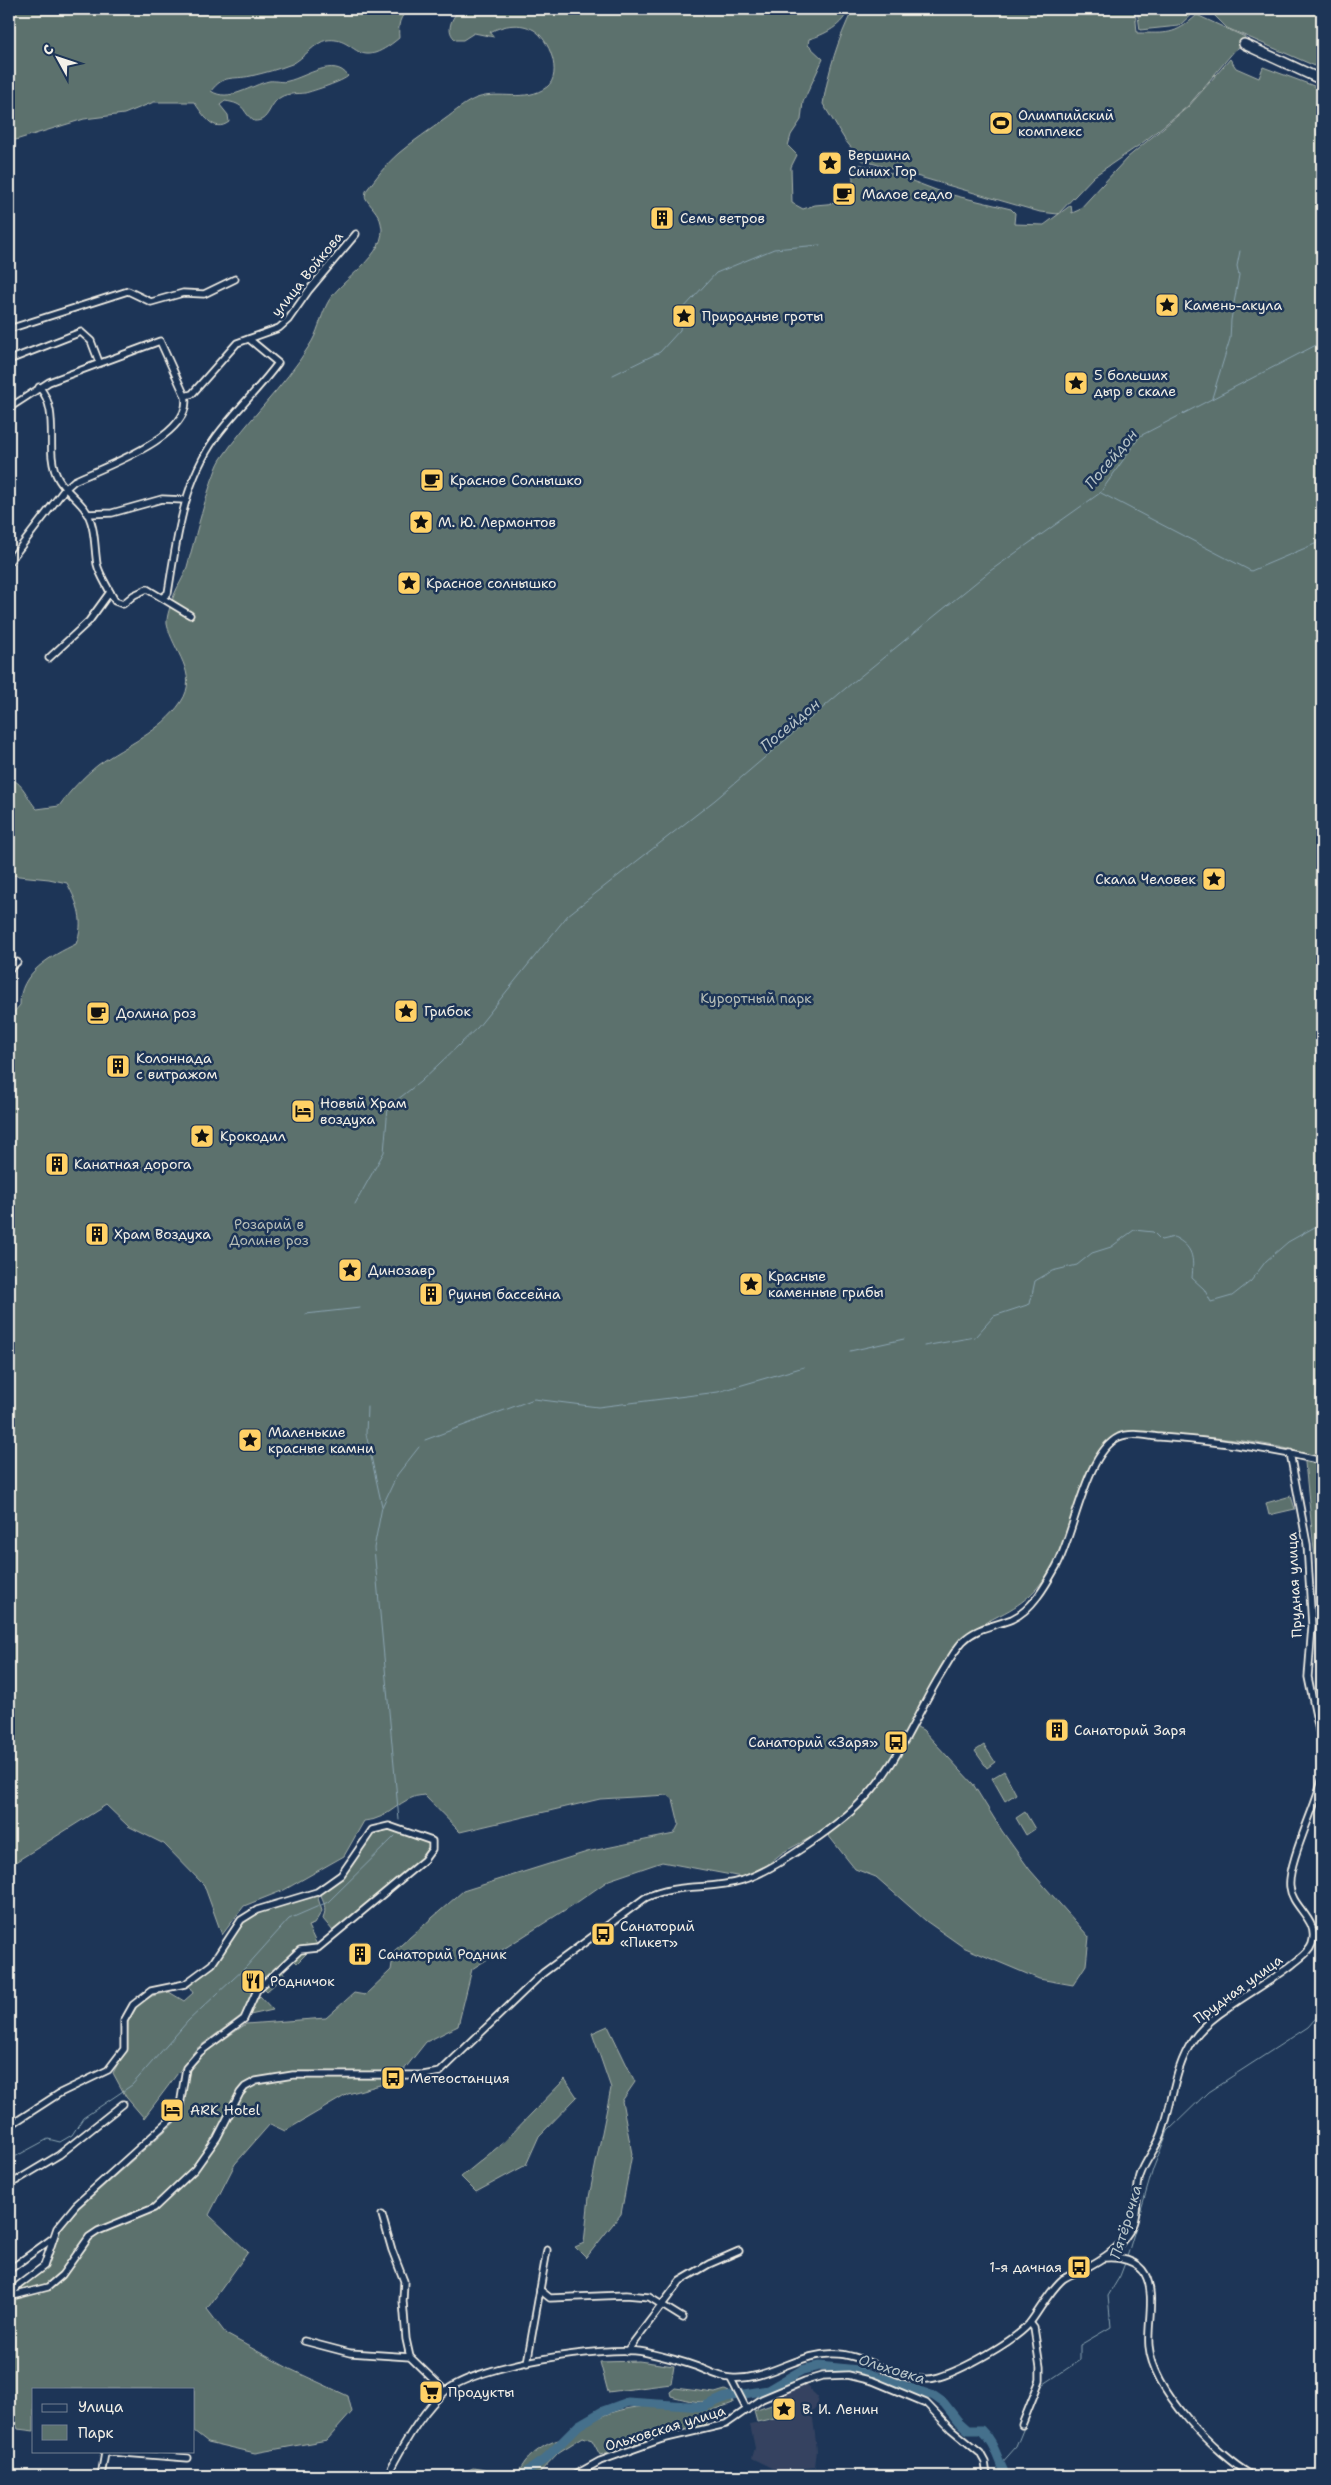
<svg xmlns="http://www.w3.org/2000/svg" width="1331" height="2485" viewBox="0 0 1331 2485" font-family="'Shantell Sans',sans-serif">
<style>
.built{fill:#344360}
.green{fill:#5b716d;stroke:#a8b1aa}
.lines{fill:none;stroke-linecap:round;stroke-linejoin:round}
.stream{stroke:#8ba4b1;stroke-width:1}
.river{stroke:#45708c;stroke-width:9}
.street-casing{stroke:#f4f1e8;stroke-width:9}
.secondary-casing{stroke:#f4f1e8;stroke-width:12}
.street{stroke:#1d3557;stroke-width:5.5}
.secondary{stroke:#1d3557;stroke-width:9}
.labels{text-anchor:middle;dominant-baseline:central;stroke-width:5;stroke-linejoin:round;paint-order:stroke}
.poi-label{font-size:14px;fill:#f4f1e8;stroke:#1d3557;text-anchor:start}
.street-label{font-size:14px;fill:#f4f1e8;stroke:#1d3557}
.park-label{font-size:14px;fill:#b7beb7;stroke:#1d3557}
.water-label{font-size:15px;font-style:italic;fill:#b7c4c8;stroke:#1d3557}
</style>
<rect width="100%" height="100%" fill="#1d3557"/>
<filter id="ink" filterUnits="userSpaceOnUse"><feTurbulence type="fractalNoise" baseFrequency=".02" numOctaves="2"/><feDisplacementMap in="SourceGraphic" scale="10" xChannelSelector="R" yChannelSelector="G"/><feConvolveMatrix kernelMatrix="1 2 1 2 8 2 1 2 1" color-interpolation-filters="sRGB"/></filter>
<g filter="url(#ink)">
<path class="built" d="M803,2383L818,2397L816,2407L812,2411L817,2450L815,2467L779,2471L752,2458L755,2448L750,2425L788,2416L782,2393Z"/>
<g class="green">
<path d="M9,9H410C399,16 398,25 399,38C355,75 358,36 327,40C315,42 303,59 292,64C279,69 264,73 251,76C232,80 224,74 211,91C229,103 251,85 269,81C275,80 282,83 288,81C306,77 334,56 348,76C344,81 313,91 305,93C298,94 287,93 281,97C268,104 270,122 254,121C241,111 247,104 225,101L220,105L228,115L229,122C213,134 203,114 194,102H154L124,114L84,119L9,142Z"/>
<path d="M460,9H848C844,25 824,35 809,39L808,45L823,59L803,102L801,120L791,135L788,146L797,155L791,167L792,203L803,209L815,205L849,202C858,190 849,177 855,164L875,167L944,193L1011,209L1015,213L1014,224L1044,225L1071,205L1072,213L1079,210L1127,158L1189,106L1230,59L1236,68L1259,78L1263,67L1322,89V1627L1304,1453C1247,1437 1186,1436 1127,1432C1083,1445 1074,1529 1054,1564C1039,1589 1026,1602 1000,1615C991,1620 979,1625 970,1632C942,1654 928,1692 911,1724L923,1730L973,1784L1002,1831L1030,1870L1089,1937L1086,1965L1073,1985L1039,1979L963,1947L926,1921L876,1877L855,1869L824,1830L782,1853L767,1865L742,1877L662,1862L609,1880L579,1901L472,1969L458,2026L426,2042L403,2071L387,2083L348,2094L285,2131L270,2124L235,2164L209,2215L248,2252L207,2309L226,2334L290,2369L348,2396L352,2412L327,2440L255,2453L208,2442L194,2431V2389H34V2431L18,2429L9,2408V2303L21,2288L47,2268L60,2230L78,2209L183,2115L186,2086L190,2070L202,2055L246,2024L326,2018L354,1993L365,1995L391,1970L394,1951L463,1891L587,1852L674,1834L679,1824L673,1799L668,1795L600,1799L460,1832L424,1795C400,1796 390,1820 364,1821L344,1856L284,1890L244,1906L222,1935L204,1885L164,1844L128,1826L106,1805L9,1866V1018L20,1005C19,973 51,956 76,944C85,921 78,904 67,883L49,879L9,875V779C23,781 27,799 37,809L59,806C70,791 83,777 98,765C127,744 160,733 181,702C200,674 172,650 167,624C166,616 172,602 174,595C178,585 184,577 187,567C195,538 202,509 212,480C215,473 217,465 221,459C248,419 284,387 309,346C318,333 320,318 327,304C338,280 390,255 381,223C379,213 370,206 365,197L366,191C376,178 386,164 399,153C413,141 430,130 445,119C455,112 465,102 477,98C500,90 525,103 547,87C563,74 549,39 534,30C520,22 504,25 490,32L494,37L474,33L463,40H456C445,31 451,19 460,9Z"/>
<path d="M853,9H1135L1137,33C1167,33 1174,36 1197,15L1245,37L1244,44L1235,50L1188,106L1141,144L1094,176L1058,214L1040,212L861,160L845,140L823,104C829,68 837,42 853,9Z"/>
<path d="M1137,9H1197L1179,26L1140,30Z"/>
<path d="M1208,9H1322V69L1227,28Z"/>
<path d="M1291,1496L1295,1509L1269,1515L1266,1503Z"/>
<path d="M984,1745L995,1762L987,1768L975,1751Z"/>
<path d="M1004,1771L1016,1794L1005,1801L992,1778Z"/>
<path d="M1025,1812L1035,1829L1026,1835L1016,1818Z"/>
<path d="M390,1828L430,1842V1848L423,1859L333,1931L323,1919C327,1908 324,1902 319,1893L342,1876L373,1832Z"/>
<path d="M317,1895L322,1911L314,1924L308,1926L317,1945L300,1947L254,1990L242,2015L196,2049L144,2118L126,2097L113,2073L127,2046L128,2020L138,2005L152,1996L169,1992L184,2001L193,1993L188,1984L214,1966L243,1921L258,1911Z"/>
<path d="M304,1951L306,1954L297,1963L294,1960L282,1971L285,1975L267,1991L263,1987L301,1952Z"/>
<path d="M260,1996L273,2010L250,2015L256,2000Z"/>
<path d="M608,2026L635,2082L622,2101L632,2154L621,2214L586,2258L575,2247L584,2243L589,2197L611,2088L592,2033Z"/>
<path d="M565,2079L577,2097L539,2136L526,2165L476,2192L461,2177L504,2142Z"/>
<path d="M639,2361L674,2366L671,2384L608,2392L600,2362Z"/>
<path d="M675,2388L715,2393L725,2390L729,2392C710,2408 691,2401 671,2396L670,2392Z"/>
<path d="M732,2398L733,2403L711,2411L708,2421L704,2425L663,2434L600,2455L592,2440L583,2437L559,2452L536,2476H512C519,2472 521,2468 525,2462C534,2451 554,2438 567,2439C590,2418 617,2408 648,2406C665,2405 682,2410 699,2410C709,2410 722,2402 732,2398Z"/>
<path d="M783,2401L787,2415L757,2422L754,2411Z"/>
<path d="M473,2468L485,2470L497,2476H464L462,2473Z"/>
</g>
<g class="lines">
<g class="stream">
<path d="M613,375L660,352L680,330L682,310L716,273L774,249L820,245"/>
<path d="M1212,398L1230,339L1231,320L1239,275L1237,266L1240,251"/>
<path d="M1101,493L1251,571L1322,541"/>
<path d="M355,1204L384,1152L388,1107L420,1082L478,1027L568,915L715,800L846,688L990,571L1100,493L1140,436L1322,342"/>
<path d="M306,1314L360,1308"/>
<path d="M924,1346L975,1337L994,1316L1030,1304L1035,1281L1052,1271L1077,1265L1092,1253L1111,1247L1134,1230L1153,1232L1161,1240L1174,1237C1193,1247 1194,1257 1192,1278L1204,1289L1211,1302L1232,1296L1251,1281L1266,1261L1288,1242L1322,1223"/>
<path d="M850,1351L904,1339"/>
<path d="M367,1407L366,1434L382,1506"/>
<path d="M425,1440L534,1399L598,1407L718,1392L804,1367"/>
<path d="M399,1820L374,1548L382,1507L397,1475L419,1447"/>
<path d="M9,2160L48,2139L60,2142L72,2135L83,2118L132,2085L188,2021L246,1967L289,1919L328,1902L395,1836"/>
<path d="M1127,2257L1153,2169L1168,2131L1208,2092L1308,2027L1322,2011"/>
<path d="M1000,2465L1016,2447L1041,2386L1080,2360V2345L1111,2327L1108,2296L1120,2276L1125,2263"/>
</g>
<path class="river" d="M521,2476L545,2459L579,2425L603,2411L628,2402L703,2407L726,2397L768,2390L802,2370L819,2366L858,2370L934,2396L944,2403L958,2421L968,2430H981C995,2443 997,2459 1006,2476"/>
<g class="street-casing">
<g id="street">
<path d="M9,329L128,291L151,302L183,293L204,294L235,279"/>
<path d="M9,360L81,332L91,341L99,362"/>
<path d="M39,387C56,405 50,434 52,457C55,486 69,489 84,508C96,524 94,546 97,564C99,573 106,584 110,592L89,621L49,658"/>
<path d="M9,408L49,382L160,341L185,396L192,394L237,343L279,328L288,320L309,290L356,234"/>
<path d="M87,514L112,513L162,499L185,500"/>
<path d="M9,562L64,490L74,481C101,468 195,436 185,396"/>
<path d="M110,592L115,601L123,604L134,595L147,589L190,615"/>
<path d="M163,597L168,593C177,538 183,483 216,437C235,411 259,389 278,363L249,339"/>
<path d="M9,969L17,962"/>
<path d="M1290,1453L1307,1544L1312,1626L1308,1677L1322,1745"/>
<path d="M9,2126L60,2093L108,2070L124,2049V2021L133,2005L151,1991L185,1984L212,1964L241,1920L257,1910L317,1892L341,1875L372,1830L389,1826L432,1841V1849L424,1860L318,1948L300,1950L257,1990L244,2019L200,2052L186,2068L179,2112L76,2205L57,2228L44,2266L19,2285L10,2296"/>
<path d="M9,2185L59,2155L123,2104"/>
<path d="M382,2215L392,2250L404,2281L403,2301L406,2339L410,2357"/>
<path d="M1105,2258C1119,2257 1137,2260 1145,2274C1156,2294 1147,2324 1149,2346C1153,2390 1215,2455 1253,2476"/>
<path d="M9,2270L53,2238"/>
<path d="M540,2290L550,2298L626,2295L649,2297L683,2318"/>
<path d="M9,2297L48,2287L62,2275L89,2237L98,2231L154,2208L195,2169L217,2138L240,2093L245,2087L256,2081L293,2075H423L440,2072L543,1973L645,1898C679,1882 708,1891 743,1880C773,1871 834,1828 857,1806C895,1770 912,1723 938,1679C946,1666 953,1652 963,1641C977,1627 995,1626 1012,1619C1032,1610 1046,1585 1056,1567C1074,1536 1085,1453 1119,1437C1131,1432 1147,1436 1160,1437C1215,1441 1268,1448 1322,1461"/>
<path d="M304,2341L350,2353L410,2357L445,2391"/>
<path d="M627,2351L680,2281L709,2264L739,2251"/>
<path d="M527,2363L547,2250"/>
<path d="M731,2379L747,2410"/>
<path d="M1022,2425L1040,2380V2367L1034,2328L1030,2323"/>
<path d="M101,2476L105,2453L111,2452L188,2458"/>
<path d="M387,2476C400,2450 423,2409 447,2390C479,2365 604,2345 644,2352C662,2356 681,2361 698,2367C708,2371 721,2378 731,2378C770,2381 800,2350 839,2354C873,2357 904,2388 939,2377C962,2370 1013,2342 1029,2324C1040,2310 1049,2291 1063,2279C1069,2275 1075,2273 1082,2270C1103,2259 1123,2247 1133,2224C1139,2209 1135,2192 1140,2176C1145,2160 1157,2148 1162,2133C1173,2102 1174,2068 1193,2040C1210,2013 1266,1986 1293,1964C1300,1958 1309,1953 1312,1944C1320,1920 1292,1908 1290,1887C1287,1864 1316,1806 1322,1780"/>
<path d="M573,2476L600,2461L662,2439L726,2424L762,2399L805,2381L822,2376L848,2375L873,2381L926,2403L951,2429L980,2453L985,2462L987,2476"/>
</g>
</g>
<g class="secondary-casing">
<path id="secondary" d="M1244,44L1322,80"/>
</g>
<use href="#street" class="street"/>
<use href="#secondary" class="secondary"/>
</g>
</g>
<defs>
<g id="stadium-square" transform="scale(1.25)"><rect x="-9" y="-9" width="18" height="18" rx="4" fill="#ffd166" stroke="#1d3557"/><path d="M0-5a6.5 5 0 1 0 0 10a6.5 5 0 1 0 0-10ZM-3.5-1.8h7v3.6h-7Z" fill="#111"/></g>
<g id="sight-square" transform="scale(1.25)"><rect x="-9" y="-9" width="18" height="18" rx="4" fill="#ffd166" stroke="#1d3557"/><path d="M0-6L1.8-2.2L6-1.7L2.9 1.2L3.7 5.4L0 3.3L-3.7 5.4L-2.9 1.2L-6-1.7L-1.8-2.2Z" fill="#111"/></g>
<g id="cafe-square" transform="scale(1.25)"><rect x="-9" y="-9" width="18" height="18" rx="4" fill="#ffd166" stroke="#1d3557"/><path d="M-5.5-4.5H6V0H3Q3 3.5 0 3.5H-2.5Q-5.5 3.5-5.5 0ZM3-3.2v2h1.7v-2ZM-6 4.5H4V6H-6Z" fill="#111"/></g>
<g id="building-square" transform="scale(1.25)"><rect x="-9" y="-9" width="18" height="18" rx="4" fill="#ffd166" stroke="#1d3557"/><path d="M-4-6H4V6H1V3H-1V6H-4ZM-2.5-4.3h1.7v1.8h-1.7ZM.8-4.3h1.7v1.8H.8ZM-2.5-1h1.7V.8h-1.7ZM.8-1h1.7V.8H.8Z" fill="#111"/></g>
<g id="hotel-square" transform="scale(1.25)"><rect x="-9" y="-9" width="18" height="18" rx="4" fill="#ffd166" stroke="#1d3557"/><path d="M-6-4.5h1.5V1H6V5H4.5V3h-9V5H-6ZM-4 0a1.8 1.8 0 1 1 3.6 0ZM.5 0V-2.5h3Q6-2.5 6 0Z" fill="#111"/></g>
<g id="bus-square" transform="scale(1.25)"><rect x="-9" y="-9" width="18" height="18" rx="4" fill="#ffd166" stroke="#1d3557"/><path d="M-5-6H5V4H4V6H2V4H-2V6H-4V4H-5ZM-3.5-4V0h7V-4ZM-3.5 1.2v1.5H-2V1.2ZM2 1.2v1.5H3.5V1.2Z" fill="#111"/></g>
<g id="restaurant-square" transform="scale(1.25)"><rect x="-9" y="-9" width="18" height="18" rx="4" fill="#ffd166" stroke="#1d3557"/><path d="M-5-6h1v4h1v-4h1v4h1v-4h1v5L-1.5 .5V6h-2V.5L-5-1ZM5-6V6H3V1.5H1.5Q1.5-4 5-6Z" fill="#111"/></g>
<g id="supermarket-square" transform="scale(1.25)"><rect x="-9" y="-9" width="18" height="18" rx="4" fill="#ffd166" stroke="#1d3557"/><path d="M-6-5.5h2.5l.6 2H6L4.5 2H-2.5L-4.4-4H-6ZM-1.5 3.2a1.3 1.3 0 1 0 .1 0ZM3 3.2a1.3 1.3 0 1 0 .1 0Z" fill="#111"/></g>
</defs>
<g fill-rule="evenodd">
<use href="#stadium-square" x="1001" y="123"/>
<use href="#sight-square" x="830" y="163"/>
<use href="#cafe-square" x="844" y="194"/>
<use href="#building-square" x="662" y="218"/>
<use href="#sight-square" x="1167" y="305"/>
<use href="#sight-square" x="684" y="316"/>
<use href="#sight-square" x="1076" y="383"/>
<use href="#cafe-square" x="432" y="480"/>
<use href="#sight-square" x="421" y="522"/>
<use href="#sight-square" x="409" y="583"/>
<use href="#sight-square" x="1214" y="879"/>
<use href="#sight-square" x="406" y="1011"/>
<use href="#cafe-square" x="98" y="1013"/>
<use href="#building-square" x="118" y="1066"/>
<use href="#hotel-square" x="303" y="1111"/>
<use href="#sight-square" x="202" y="1136"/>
<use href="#building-square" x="57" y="1164"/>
<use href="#building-square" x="97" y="1234"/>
<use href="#sight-square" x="350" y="1270"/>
<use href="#sight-square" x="751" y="1284"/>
<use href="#building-square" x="431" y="1294"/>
<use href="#sight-square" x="250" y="1440"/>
<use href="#building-square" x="1057" y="1730"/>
<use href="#bus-square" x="896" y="1742"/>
<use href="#bus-square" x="603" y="1934"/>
<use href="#building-square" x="360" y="1954"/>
<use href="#restaurant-square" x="253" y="1981"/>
<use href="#bus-square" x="393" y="2078"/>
<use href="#hotel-square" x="172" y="2110"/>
<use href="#bus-square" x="1079" y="2267"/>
<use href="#supermarket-square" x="431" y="2392"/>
<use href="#sight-square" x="784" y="2409"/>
</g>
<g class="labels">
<g class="poi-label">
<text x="1018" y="115">Олимпийский<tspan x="1018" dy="16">комплекс</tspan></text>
<text x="848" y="155">Вершина<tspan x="848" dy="16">Синих Гор</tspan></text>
<text x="862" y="194">Малое седло</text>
<text x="680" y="218">Семь ветров</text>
<text x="1184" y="305">Камень-акула</text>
<text x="702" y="316">Природные гроты</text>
<text x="1094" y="375">5 больших<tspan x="1094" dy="16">дыр в скале</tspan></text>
<text x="450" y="480">Красное Солнышко</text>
<text x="438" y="522">М. Ю. Лермонтов</text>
<text x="426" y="583">Красное солнышко</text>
<text x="1196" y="879" text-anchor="end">Скала Человек</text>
<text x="424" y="1011">Грибок</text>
<text x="116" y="1013">Долина роз</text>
<text x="136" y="1058">Колоннада<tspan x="136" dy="16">с витражом</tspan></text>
<text x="320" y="1103">Новый Храм<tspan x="320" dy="16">воздуха</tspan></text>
<text x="220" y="1136">Крокодил</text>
<text x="74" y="1164">Канатная дорога</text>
<text x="114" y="1234">Храм Воздуха</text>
<text x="368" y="1270">Динозавр</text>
<text x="768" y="1276">Красные<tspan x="768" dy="16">каменные грибы</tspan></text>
<text x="448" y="1294">Руины бассейна</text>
<text x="268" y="1432">Маленькие<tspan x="268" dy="16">красные камни</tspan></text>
<text x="1074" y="1730">Санаторий Заря</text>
<text x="878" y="1742" text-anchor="end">Санаторий «Заря»</text>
<text x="620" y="1926">Санаторий<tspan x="620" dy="16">«Пикет»</tspan></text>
<text x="378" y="1954">Санаторий Родник</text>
<text x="270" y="1981">Родничок</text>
<text x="410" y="2078">Метеостанция</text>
<text x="190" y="2110">ARK Hotel</text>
<text x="1062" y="2267" text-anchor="end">1-я дачная</text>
<text x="448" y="2392">Продукты</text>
<text x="802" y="2409">В. И. Ленин</text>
</g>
<g class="street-label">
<text transform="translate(307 274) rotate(-51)">улица Войкова</text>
<text transform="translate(1294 1585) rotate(-93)">Прудная улица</text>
<text transform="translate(1238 1989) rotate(-36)">Прудная улица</text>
<text transform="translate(665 2428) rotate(-17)">Ольховская улица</text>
</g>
<g class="park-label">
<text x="756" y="998">Курортный парк</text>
<text x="269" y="1224">Розарий в<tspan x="269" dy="16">Долине роз</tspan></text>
</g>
<g class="water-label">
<text transform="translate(1111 459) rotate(-50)">Посейдон</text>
<text transform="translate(790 725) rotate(-40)">Посейдон</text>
<text transform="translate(1126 2222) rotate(-73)">Пятёрочка</text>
<text transform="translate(892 2369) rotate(17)">Ольховка</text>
</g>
</g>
<rect width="1331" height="2485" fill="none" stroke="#1d3557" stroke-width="30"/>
<rect x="15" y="15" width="1301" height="2455" fill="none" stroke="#f4f1e8" stroke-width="2" filter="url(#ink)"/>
<rect x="32" y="2388" width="162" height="65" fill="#1d3557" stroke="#738091"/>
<rect x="42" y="2404" width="25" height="8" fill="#1d3557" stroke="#738091"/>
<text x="78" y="2412" font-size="15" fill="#f4f1e8">Улица</text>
<rect x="42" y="2425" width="25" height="15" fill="#5b716d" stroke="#738091"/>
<text x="78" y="2438" font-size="15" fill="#f4f1e8">Парк</text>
<g transform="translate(58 58) rotate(310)" stroke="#1d3557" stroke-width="4" paint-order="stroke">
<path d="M0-4L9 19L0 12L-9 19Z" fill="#f4f1e8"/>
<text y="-8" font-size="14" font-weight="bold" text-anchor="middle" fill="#f4f1e8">С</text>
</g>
</svg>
